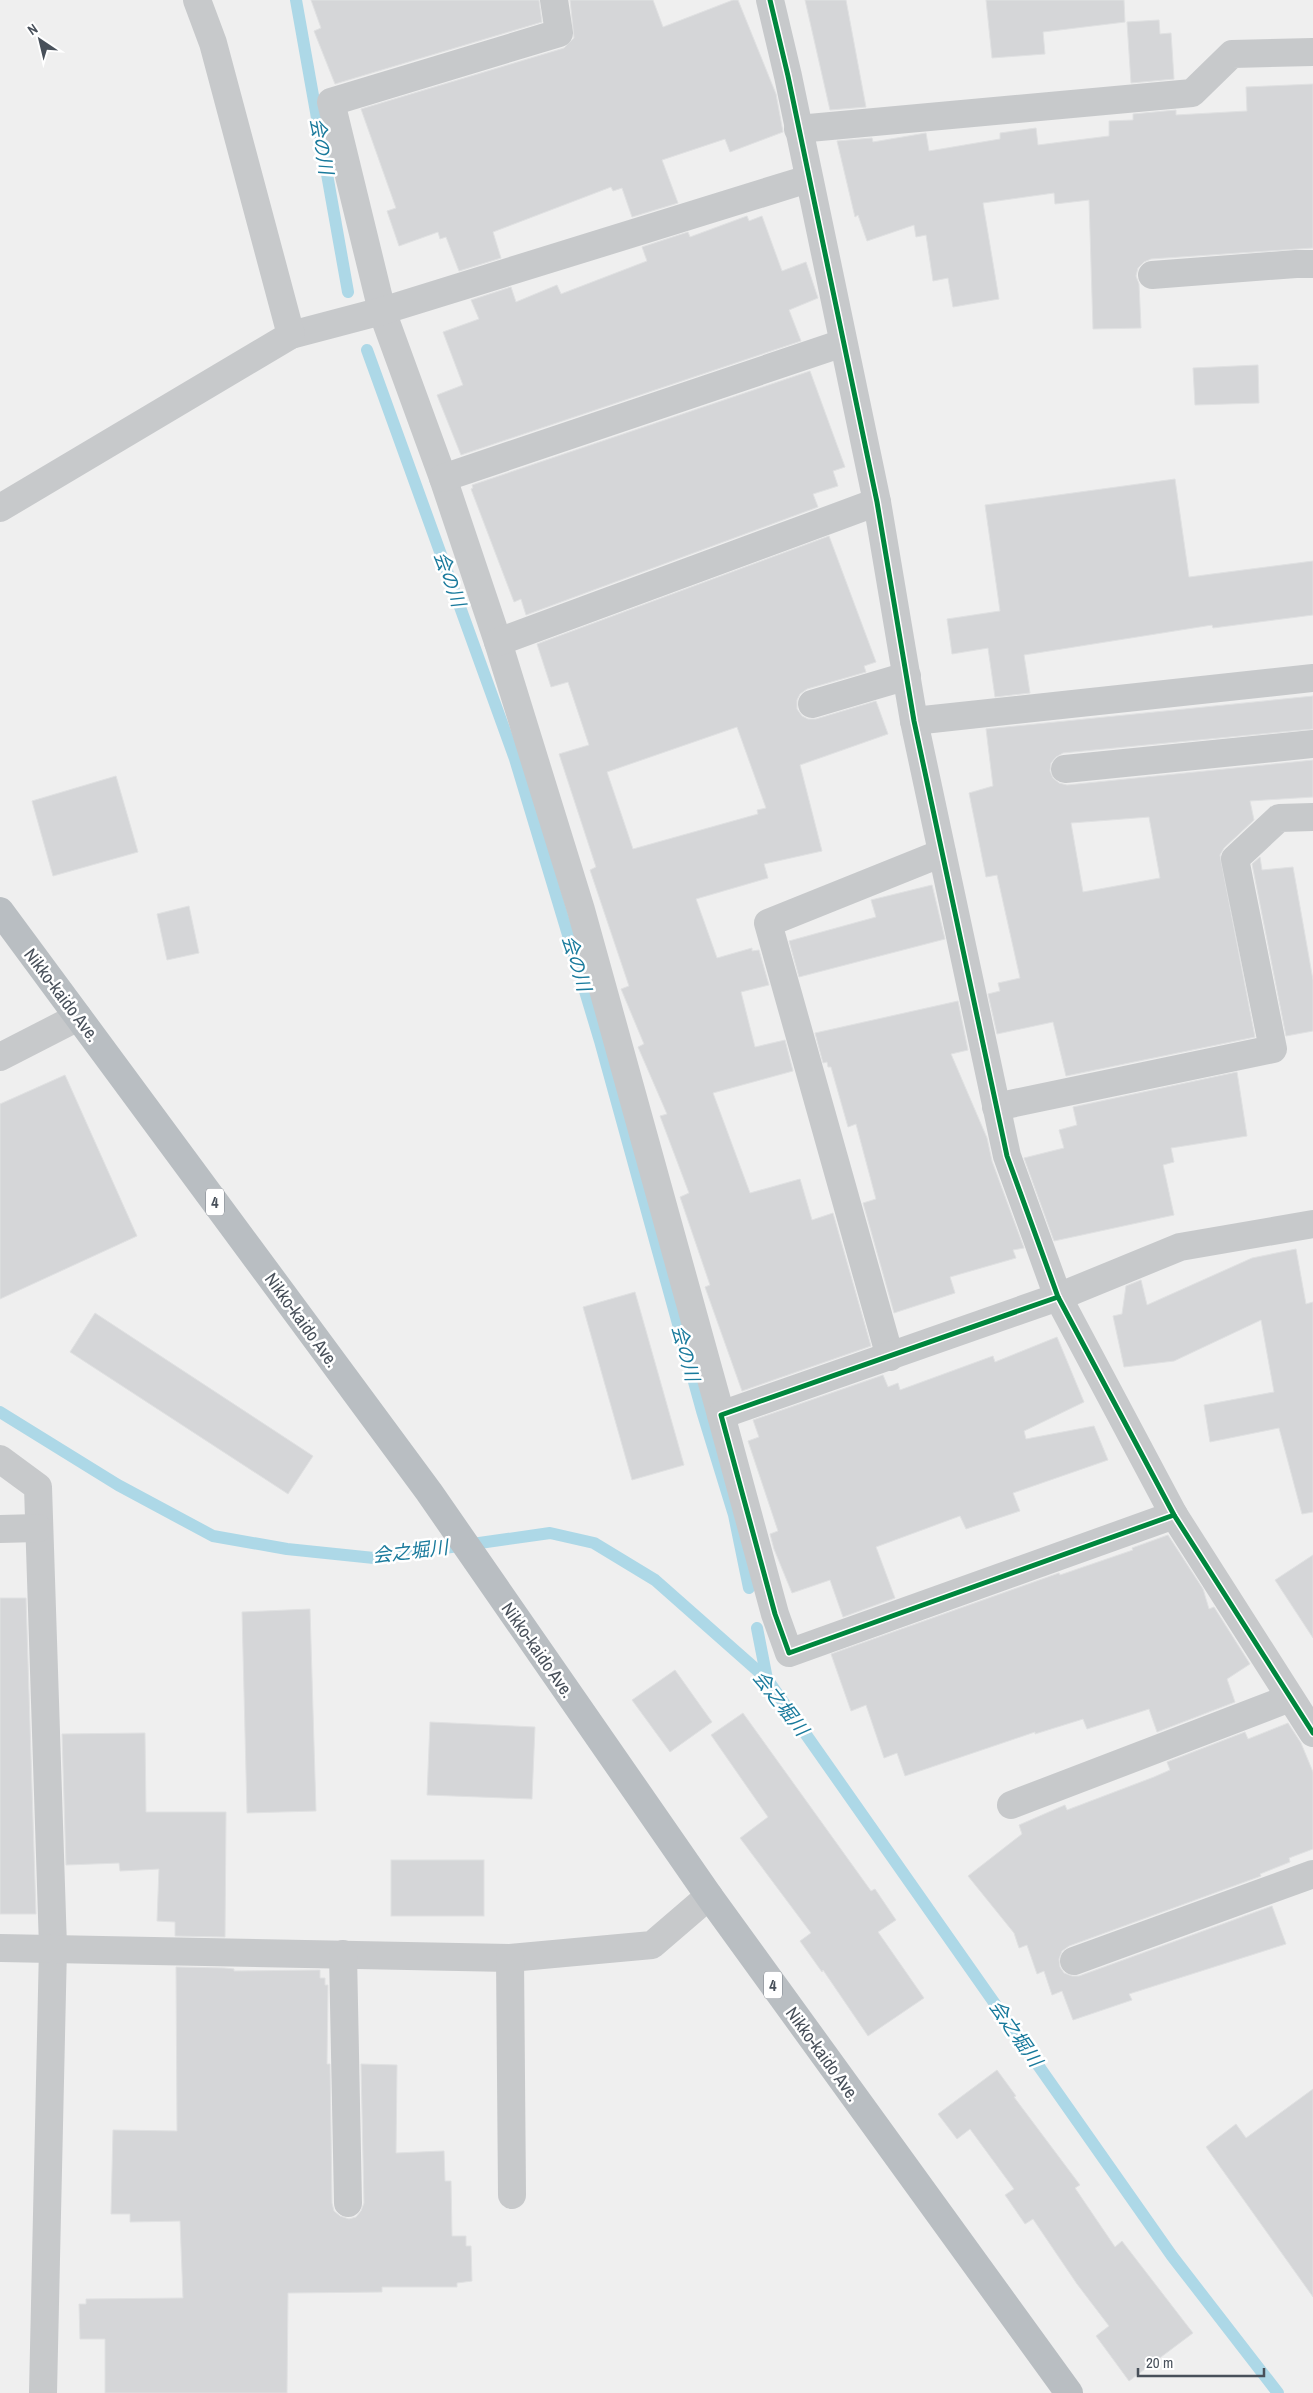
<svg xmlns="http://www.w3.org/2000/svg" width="1313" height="2393" viewBox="0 0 1313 2393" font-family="'Archivo Narrow','Noto Sans JP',sans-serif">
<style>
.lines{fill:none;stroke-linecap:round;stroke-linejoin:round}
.stream{stroke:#add8e7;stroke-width:12}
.building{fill:#d5d6d8;stroke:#e0e1e2;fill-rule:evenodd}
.minor{stroke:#c7c9cb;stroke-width:28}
.highway{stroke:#b9bec2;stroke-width:28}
.cycleway-casing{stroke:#fff;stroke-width:8}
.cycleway{stroke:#00873e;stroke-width:5}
.labels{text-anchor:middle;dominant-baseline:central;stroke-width:5;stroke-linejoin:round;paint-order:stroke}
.shield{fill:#fff;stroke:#7f848c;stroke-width:1}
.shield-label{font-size:16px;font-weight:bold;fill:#48505a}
.street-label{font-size:18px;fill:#48505a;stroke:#fff}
.water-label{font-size:19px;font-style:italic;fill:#197a9c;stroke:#fff}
</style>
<rect width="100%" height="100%" fill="#efefef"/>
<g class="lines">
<g class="stream">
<path d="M296,0L348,292"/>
<path d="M367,350L515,759L600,1041L702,1411L734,1515L749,1588"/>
<path d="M0,1412L118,1485L213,1536L287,1549L374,1558L550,1533L594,1543L655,1580L767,1679L1172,2256L1278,2393"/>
<path d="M757,1628L767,1679"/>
</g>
</g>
<g class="building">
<path d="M311,0H539L542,22L335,84L314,31L321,28Z"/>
<path d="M570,0H653L663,27L733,0H738L776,94L783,132L730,152L725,139L662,160L678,203L632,217L622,188L613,191L611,187L493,232L501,258L459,271L446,237L440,239L438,232L399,246L387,211L396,208L361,109L564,48L574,38Z"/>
<path d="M805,0H846L866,107L830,110Z"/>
<path d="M986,0H1124L1125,22L1043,32L1045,54L992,58Z"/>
<path d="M1159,20L1160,34L1171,33L1174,79L1131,83L1127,22Z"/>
<path d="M1313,84V248L1151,259L1144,262L1138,268L1136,276L1139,284L1141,328L1093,329L1089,200L1055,204L1054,193L983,203L999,299L953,307L948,278L933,281L926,235L916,237L914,225L867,241L858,215L855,217L837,141L872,138L873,142L926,133L929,151L1000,139V133L1036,128L1038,145L1109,136V121L1133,120V114L1176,110V115L1247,111L1246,87Z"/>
<path d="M747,216L749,221L762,216L782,271L806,262L818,298L789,310L801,341L461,455L437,395L463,385L443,332L479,319L471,300L511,287L516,302L557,285L561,294L647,261L642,247L688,232L690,237Z"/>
<path d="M1258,365L1259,403L1195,405L1193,368Z"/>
<path d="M810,371L845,467L833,471L838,486L813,494L818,507L526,615L521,599L514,602L471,489L473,488L472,485Z"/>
<path d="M1175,479L1189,577L1313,561V615L1213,628L1212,625L1024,655L1030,693L995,697L988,648L952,654L947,619L1000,611L985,505Z"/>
<path d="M829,536L876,662L864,666L866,672L807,689L800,694L797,700V709L802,716L808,719H816L876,701L888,734L800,765L822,851L764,864L768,878L696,899L717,958L752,948V951L759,950L769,985L741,992L755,1047L785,1040L793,1071L713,1093L750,1193L800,1179L812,1220L833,1213L871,1346L742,1391L705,1287L710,1285L680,1197L689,1193L660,1116L667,1114L638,1047L644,1044L621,989L629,986L590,870L596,867L559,754L589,745L568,682L551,687L537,644ZM737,727L766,808L757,810L758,814L633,849L607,772Z"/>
<path d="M1313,696V729L1063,753L1056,757L1051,763L1050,771L1053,778L1059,783L1067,785L1313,760V797L1250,801L1254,820L1224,848L1220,855L1255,1037L1066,1076L1053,1022L997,1034L988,994L1000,991L998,983L1020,978L997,875L986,877L969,793L993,786L986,729ZM1149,817L1160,878L1083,892L1071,823Z"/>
<path d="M116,776L138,852L53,876L32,801Z"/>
<path d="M1260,857L1262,870L1293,867L1313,980V1031L1286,1036L1252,864Z"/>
<path d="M932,885L945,939L799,977L789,941L876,917L871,900Z"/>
<path d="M189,906L199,953L167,960L157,914Z"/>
<path d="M958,1001L968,1050L951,1054L987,1138L992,1161L1024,1248L1013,1250L1016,1258L950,1277L955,1293L894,1313L863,1203L876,1199L856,1124L848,1127L831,1067H828L827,1062L823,1063L815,1033Z"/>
<path d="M1237,1072L1247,1136L1171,1148L1174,1162L1163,1165L1174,1215L1054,1241L1024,1158L1064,1148L1059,1130L1077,1125L1073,1107Z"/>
<path d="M65,1075L137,1236L0,1299V1104Z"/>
<path d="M1296,1249L1306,1304L1313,1302V1512L1302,1514L1279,1428L1210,1442L1204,1405L1274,1392L1261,1320L1174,1361L1124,1367L1113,1316L1122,1314L1126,1286L1141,1280L1147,1305L1252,1258Z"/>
<path d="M635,1292L684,1465L632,1480L583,1307Z"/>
<path d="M95,1313L313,1456L288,1494L70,1352Z"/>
<path d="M1057,1337L1084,1402L1024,1431L1026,1439L1094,1426L1108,1460L1013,1493L1020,1511L966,1529L960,1516L876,1547L895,1598L843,1617L830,1580L792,1593L774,1549L770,1534L778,1531L748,1441L759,1437L753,1420L883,1375L888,1387L898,1383L900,1390L993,1356L995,1362Z"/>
<path d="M1168,1535L1203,1589L1209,1609L1214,1607L1250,1664L1227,1679L1235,1702L1157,1732L1149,1709L1087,1729L1083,1719L1035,1734V1732L905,1776L897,1753L884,1758L866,1705L851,1711L831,1654L1059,1573L1060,1575L1133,1550L1132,1548Z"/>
<path d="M1313,1555V1638L1275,1580Z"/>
<path d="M0,1598H26L36,1914H0Z"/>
<path d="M310,1609L316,1811L247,1813L242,1612Z"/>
<path d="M675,1670L712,1722L670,1752L632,1700Z"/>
<path d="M743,1713L871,1891L875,1889L896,1920L878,1932L924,1998L868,2036L823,1970L822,1972L800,1941L811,1933L740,1838L768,1817L711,1735Z"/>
<path d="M430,1722L535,1727L532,1799L427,1795Z"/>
<path d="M1288,1723L1301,1743L1313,1772V1849L1289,1858L1290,1862L1260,1874L1261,1876L1069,1946L1062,1951L1059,1959L1060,1967L1064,1973L1072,1976H1079L1272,1906L1286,1944L1129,1994L1132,2000L1073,2020L1062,1991L1052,1995L1044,1971L1037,1974L1027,1945L1019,1948L1014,1933L968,1876L1022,1834L1019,1825L1065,1805L1067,1810L1154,1777L1170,1770L1167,1762L1245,1732L1248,1739Z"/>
<path d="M145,1733L146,1812H226L225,1937L175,1936V1922L157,1921L159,1869L120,1871L119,1863L66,1865L62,1734Z"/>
<rect x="391" y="1860" width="93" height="56"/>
<path d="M176,1967L224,1968L234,1969V1971L320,1970V1978H325V1985H328L327,2064H330L332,2203L334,2211L340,2216L349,2219L356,2217L361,2211L364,2203L361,2064L397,2065L396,2153L444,2151L445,2181H451L452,2236H466V2246H471L472,2281L457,2283V2287H382V2292L288,2293L287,2393H105V2339H80L79,2304H86V2299L183,2298L180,2221L130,2222V2214H111L113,2130L177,2131Z"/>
<path d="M997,2070L1016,2096L1014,2097L1080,2185L1075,2188L1115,2247L1122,2241L1193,2333L1129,2381L1096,2336L1109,2326L1077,2284L1033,2219L1025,2224L1005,2195L1014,2189L970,2129L957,2139L938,2114Z"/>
<path d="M1313,2089V2297L1206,2147L1236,2124L1246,2138Z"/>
</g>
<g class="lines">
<g class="minor">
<path d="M554,0L559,33L331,102L382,311L443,478L498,642L581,910L721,1415"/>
<path d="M770,0L788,76L877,502L914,721L1007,1156L1058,1297L1174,1515L1313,1733"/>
<path d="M798,129L1192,93L1232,54L1313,52"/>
<path d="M1152,275L1296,264H1313"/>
<path d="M291,335L382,311L808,179"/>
<path d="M443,478L843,343"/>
<path d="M0,508L291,335L213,43L197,0"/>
<path d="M498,642L877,502"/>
<path d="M812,704L907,676"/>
<path d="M914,721L1313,678"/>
<path d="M1065,769L1313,744"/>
<path d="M0,1057L78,1017"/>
<path d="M996,1107L1273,1049L1235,859L1279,818L1313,817"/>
<path d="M890,1357L768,923L942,853"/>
<path d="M0,1459L38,1487L53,1947L43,2393"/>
<path d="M1174,1515L789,1653L775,1614L721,1415L1058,1297L1180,1247L1313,1224"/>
<path d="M0,1529L38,1528"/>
<path d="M1011,1805L1290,1698"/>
<path d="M0,1948L510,1958L652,1945L709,1896"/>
<path d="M343,1954L348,2203"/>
<path d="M510,1958L512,2195"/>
<path d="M1074,1961L1313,1874"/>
</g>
<path class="highway" d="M0,911L429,1492L709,1896L1069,2393"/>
<g class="cycleway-casing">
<g id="cycleway">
<path d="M770,0L788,76L877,502L914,721L1007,1156L1058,1297L1174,1515L1313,1733"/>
<path d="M1058,1297L721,1415L775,1614L789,1653L1174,1515"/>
</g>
</g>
<use href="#cycleway" class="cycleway"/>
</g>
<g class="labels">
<g class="shield">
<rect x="206" y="1188.5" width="18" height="27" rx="4"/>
<rect x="764" y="1971.5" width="18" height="27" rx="4"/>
</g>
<g class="shield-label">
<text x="215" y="1202">4</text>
<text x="773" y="1985">4</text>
</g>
<g class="street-label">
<text transform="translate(62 995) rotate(53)">Nikko-kaido Ave.</text>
<text transform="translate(302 1320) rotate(54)">Nikko-kaido Ave.</text>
<text transform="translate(538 1650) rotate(55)">Nikko-kaido Ave.</text>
<text transform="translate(823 2054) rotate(54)">Nikko-kaido Ave.</text>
</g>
<g class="water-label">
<text transform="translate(322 146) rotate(80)">会の川</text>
<text transform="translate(450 579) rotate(70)">会の川</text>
<text transform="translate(577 963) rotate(73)">会の川</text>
<text transform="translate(686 1353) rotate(75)">会の川</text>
<text transform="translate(410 1551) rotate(-7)">会之堀川</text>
<text transform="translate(781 1703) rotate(52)">会之堀川</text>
<text transform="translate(1016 2033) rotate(55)">会之堀川</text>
</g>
</g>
<g transform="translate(40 40) rotate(325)" stroke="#ffffff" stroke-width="4" paint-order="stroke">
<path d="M0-4L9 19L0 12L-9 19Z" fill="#48505a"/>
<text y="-8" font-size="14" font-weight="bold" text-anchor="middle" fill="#48505a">N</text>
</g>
<path d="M1138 2368v8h126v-8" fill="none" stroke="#48505a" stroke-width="2.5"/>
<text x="1146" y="2368" font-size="15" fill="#48505a" stroke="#ffffff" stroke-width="4" paint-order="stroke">20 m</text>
</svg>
